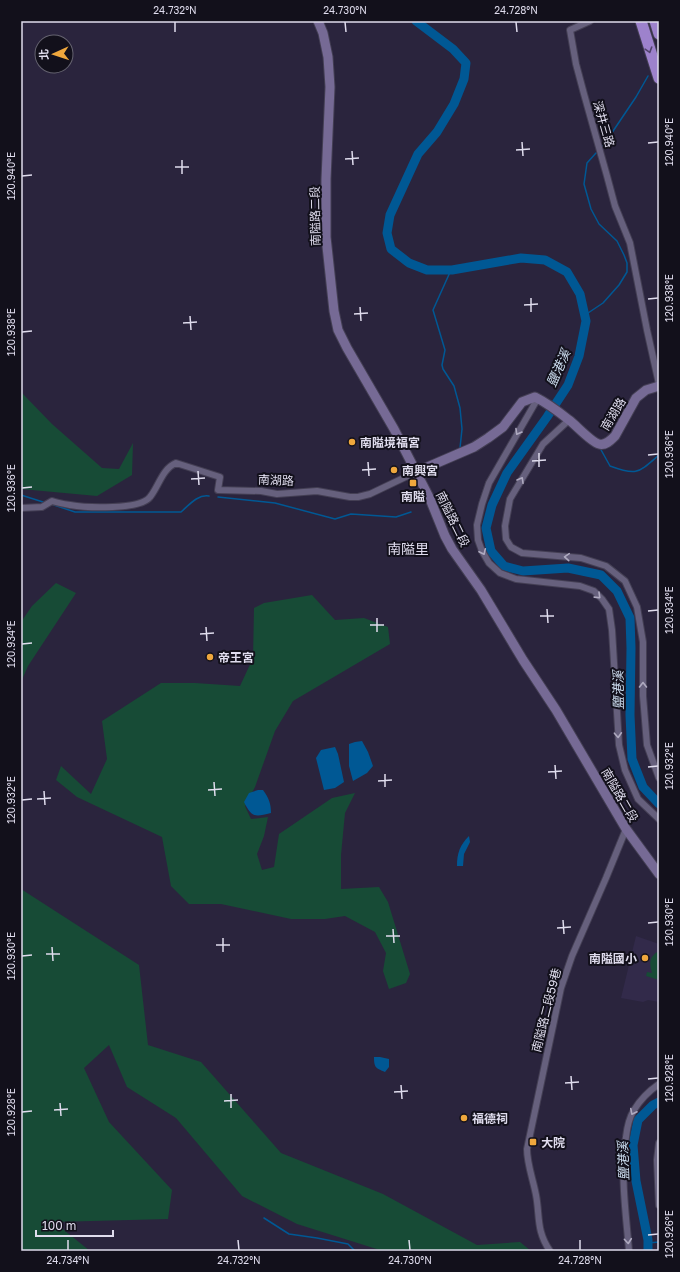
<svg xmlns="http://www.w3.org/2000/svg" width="680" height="1272" viewBox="0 0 680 1272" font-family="'Golos Text','Noto Sans TC',sans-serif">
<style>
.built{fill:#322a4a}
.green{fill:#174b36}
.water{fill:#005894}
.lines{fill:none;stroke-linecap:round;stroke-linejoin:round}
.stream{stroke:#005894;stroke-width:1.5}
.river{stroke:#005894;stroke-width:9}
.street-casing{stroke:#443f54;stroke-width:8}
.secondary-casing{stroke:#443f54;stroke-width:11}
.highway-casing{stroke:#443f54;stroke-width:13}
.street{stroke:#66607d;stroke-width:6}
.secondary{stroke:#766a95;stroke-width:9}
.highway{stroke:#9d82cc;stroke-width:11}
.oneway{stroke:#51436b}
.oneway2{stroke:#afaac0}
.ticks{fill:none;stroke:#dfdced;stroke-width:1.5}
.poi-dot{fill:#efa73d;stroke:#12101b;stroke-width:1.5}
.labels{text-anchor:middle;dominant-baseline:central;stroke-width:4;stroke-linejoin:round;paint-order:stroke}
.street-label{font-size:12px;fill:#dfdced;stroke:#12101b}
.poi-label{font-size:12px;font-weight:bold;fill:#dfdced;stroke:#12101b;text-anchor:start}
.water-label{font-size:13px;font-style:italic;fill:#cedff1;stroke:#12101b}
.quarter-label{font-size:14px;fill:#dfdced;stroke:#12101b}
.neatline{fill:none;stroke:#dfdced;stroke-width:1.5}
.ticks-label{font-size:10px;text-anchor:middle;fill:#dfdced}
</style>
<rect width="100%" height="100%" fill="#2a243d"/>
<path class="built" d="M636,936L659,944V1002L648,1000L643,1002L621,998Z"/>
<g class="green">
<path d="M21,392L52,424L102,468L119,469L133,443L132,475L97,496L21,489Z"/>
<path d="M56,583L76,593L28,666L21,682V622L32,606Z"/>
<path d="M312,595L335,620L364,618L388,627L390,644L293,701L275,731L255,787L245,806L251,819L268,817L264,836L257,854L262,870L274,867L279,834L332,798L355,793L345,813L341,855V889L379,887L388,902L410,974L406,983L389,989L383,971L386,953L375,932L345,916L325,919H291L221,904H189L171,886L162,837L77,797L56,780L61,766L91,794L107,759L102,721L161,683H195L240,686L253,658L254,608L264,603Z"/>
<path d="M21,889L139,965L148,1045L201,1062L281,1153L383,1194L477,1245L520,1242L531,1251H383L297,1224L242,1196L176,1118L127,1087L109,1045L84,1068L109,1122L172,1190L168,1219L54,1222L90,1251H21Z"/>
<path d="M659,951V980L646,976L647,972L652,973C649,963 649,956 659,951Z"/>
</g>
<g class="water">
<path d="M362,741L368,752L373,766L367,773L353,781L349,766V744L355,742Z"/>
<path d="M335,747L338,754L344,782L335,788L324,790L316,758L321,750Z"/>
<path d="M258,790H263C269,798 271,804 271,813C255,817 252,818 244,802L249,793Z"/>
<path d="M469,836L470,842L464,854L463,866H457C457,853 460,845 469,836Z"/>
<path d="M374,1057H380L389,1059V1067L385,1072C376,1068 374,1068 374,1057Z"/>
</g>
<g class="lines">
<g class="stream">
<path d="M603,146L636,97L648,76"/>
<path d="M451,270L433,310L445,350L442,365L443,369L454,386L460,408L462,429L460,448"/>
<path d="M585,315L603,303L619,285L627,272V263L624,255L617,241L599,224L591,209L584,184L587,163L596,153"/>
<path d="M551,412L559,417"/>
<path d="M600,448L610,466C637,476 638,473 659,455"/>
<path d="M21,495L43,502"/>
<path d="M218,497L275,503L335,519L351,514L396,517L411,512"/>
<path d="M54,505L75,512H181C189,505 198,494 209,496"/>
<path d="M264,1218L289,1234L317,1238L348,1244L355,1251"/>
<path d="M648,1243L659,1242"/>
</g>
<g class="river">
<path d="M416,21L453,49L466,63L464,79L454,104L437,132L418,154L390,215L387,233L391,249L409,263L427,270H452L521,258L545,260L567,272L580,294L586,321L579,356L568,385L547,417L507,473L492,505L486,528L491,551L504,566L523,571L568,568L601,575L617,591L630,618L631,648L630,715L632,759L643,787L659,804"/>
<path d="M648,1251V1240L636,1181L633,1145L638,1120L653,1105L659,1102"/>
</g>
<g class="street-casing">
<g id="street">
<path d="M590,21L570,30L576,64L584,94L607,176L615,206L630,243L647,330L659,384"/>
<path d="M538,398L489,483L482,504L477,525L478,540L482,551L489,563L500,573L516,579L580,586L594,591L602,599L609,609L612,630L619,745L625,770L638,799L659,819"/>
<path d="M569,420L543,444L510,499L505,526L506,539L511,547L522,553L581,558L606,566L625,581L637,607L643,642V696L647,745L659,778"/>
<path d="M21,508L42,507L52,501C58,503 64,504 70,505C87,508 140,510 150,497C159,486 162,469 176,463L220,477L218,490L261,491L277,494L317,491L350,497H358L370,494L416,472"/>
<path d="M659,1143L657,1160L659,1205"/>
<path d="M550,1251C536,1231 540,1216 536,1195C533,1179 527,1164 527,1149L561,988L572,956L606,878L626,829"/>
<path d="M629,1251C626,1213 620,1175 626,1137C627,1128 629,1118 634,1110C640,1100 649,1091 659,1084"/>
</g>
</g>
<g class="secondary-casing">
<g id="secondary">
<path d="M318,21L323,33L328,57L330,87L326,179V237L334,311L338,330L347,348L394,429L430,499L445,536L452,549L481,590L523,660L556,710L626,829L659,874"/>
<path d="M416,472L474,447L488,438L503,427L522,402L535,397C547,403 559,412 569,420C576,425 591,442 599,444C605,446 610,441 615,436L636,398L646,390L659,386"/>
</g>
</g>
<g class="highway-casing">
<g id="highway">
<path d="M641,21L659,78"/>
<path d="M655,21L659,34"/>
</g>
</g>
<use href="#street" class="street"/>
<use href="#secondary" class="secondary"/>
<use href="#highway" class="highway"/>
</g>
<defs><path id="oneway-chevron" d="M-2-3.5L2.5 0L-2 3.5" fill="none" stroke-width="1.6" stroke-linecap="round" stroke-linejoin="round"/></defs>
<use class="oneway" href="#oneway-chevron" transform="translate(649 50) rotate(73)"/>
<g class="oneway2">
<use href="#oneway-chevron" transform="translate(518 432) rotate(120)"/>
<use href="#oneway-chevron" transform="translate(521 480) rotate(-60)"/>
<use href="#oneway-chevron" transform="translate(483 552) rotate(65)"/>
<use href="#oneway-chevron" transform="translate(567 557) rotate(-176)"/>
<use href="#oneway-chevron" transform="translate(598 596) rotate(44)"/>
<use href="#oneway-chevron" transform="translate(643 685) rotate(-90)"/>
<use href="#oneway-chevron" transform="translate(618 735) rotate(87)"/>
<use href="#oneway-chevron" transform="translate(633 1112) rotate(117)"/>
<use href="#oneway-chevron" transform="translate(628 1241) rotate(85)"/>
</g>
<path class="ticks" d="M175,22V32M345,22L346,32M516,22L517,32M522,142L523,156M648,143L658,142M516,150L530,149M352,151L353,165M345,159L359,158M182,160V174M175,167H189M22,176L32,175M531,298V312M648,299L658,298M524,305L538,304M360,307L361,321M354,314L368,313M190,316L191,330M183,323L197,322M22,332L32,331M539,453V467M648,455L658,454M532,461L546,460M368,462L369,476M362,470L376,469M198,471L199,485M191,479L205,478M22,488L32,487M547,609L548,623M648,611L658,610M540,616H554M377,618V632M370,625H384M206,627L207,641M200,634L214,633M22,644L32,643M555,765L556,779M648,767L658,766M548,772L562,771M385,774V787M378,781L392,780M214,782L215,796M208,790L222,789M44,791L45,805M37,799L51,798M22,800L32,799M563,920L564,934M648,923L658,922M557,928L571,927M393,929L394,943M386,936H400M223,938V952M216,945H230M52,947L53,961M46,954H60M22,956L32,955M571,1076L572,1090M648,1079L658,1078M565,1083L579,1082M401,1085L402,1099M394,1092L408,1091M231,1094V1108M224,1101L238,1100M60,1103L61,1116M54,1110L68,1109M22,1112L32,1111M648,1235L658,1234M68,1240V1250M238,1240L239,1250M409,1240L410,1250M580,1240V1250"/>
<g class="poi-dot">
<circle cx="352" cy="442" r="4"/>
<circle cx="394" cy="470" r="4"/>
<rect x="409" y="479" width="8" height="8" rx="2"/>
<circle cx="210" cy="657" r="4"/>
<circle cx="645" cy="958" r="4"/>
<circle cx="464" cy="1118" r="4"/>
<rect x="529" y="1138" width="8" height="8" rx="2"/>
</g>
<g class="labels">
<g class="street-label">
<text transform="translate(604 124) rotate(74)">深井三路</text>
<text transform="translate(315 216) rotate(-91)">南隘路二段</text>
<text transform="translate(613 414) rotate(-59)">南湖路</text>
<text transform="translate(276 480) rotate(2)">南湖路</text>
<text transform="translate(453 519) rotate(64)">南隘路二段</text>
<text transform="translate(620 795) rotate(60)">南隘路二段</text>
<text transform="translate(546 1010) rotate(-76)">南隘路二段59巷</text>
</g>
<g class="poi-label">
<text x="360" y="442">南隘境福宮</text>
<text x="402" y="470">南興宮</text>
<text x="413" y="496" text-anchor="middle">南隘</text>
<text x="218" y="657">帝王宮</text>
<text x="637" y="958" text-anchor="end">南隘國小</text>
<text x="472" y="1118">福德祠</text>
<text x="541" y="1142">大院</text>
</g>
<g class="water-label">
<text transform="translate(558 368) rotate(-66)">鹽港溪</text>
<text transform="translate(618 690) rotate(-91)">鹽港溪</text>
<text transform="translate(623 1161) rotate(-92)">鹽港溪</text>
</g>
<g class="quarter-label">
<text x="408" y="548">南隘里</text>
</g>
</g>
<rect width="680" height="1272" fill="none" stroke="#12101b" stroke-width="44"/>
<g transform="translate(54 54) rotate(267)"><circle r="19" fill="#12101b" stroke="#64626f"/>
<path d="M0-3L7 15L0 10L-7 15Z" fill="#efa73d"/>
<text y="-6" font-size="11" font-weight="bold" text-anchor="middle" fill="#dfdced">北</text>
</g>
<path d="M36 1230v6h77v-6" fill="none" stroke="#dfdced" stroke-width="2"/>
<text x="42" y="1230" font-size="12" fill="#dfdced" stroke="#12101b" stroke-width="3" paint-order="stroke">100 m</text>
<rect x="22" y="22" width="636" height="1228" class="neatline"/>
<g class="ticks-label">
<text x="175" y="14">24.732°N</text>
<text x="345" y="14">24.730°N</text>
<text x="516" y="14">24.728°N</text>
<text transform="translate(669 142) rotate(-90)" y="4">120.940°E</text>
<text transform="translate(11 176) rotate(-90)" y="4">120.940°E</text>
<text transform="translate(669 298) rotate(-90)" y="4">120.938°E</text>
<text transform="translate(11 332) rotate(-90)" y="4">120.938°E</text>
<text transform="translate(669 454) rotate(-90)" y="4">120.936°E</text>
<text transform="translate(11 488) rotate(-90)" y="4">120.936°E</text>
<text transform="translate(669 610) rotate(-90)" y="4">120.934°E</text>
<text transform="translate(11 644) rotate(-90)" y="4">120.934°E</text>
<text transform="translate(669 766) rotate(-90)" y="4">120.932°E</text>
<text transform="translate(11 800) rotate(-90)" y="4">120.932°E</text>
<text transform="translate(669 922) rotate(-90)" y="4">120.930°E</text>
<text transform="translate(11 956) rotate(-90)" y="4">120.930°E</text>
<text transform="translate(669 1078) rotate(-90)" y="4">120.928°E</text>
<text transform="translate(11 1112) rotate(-90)" y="4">120.928°E</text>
<text transform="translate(669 1234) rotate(-90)" y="4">120.926°E</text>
<text x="68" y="1264">24.734°N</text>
<text x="239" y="1264">24.732°N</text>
<text x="410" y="1264">24.730°N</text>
<text x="580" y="1264">24.728°N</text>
</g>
</svg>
